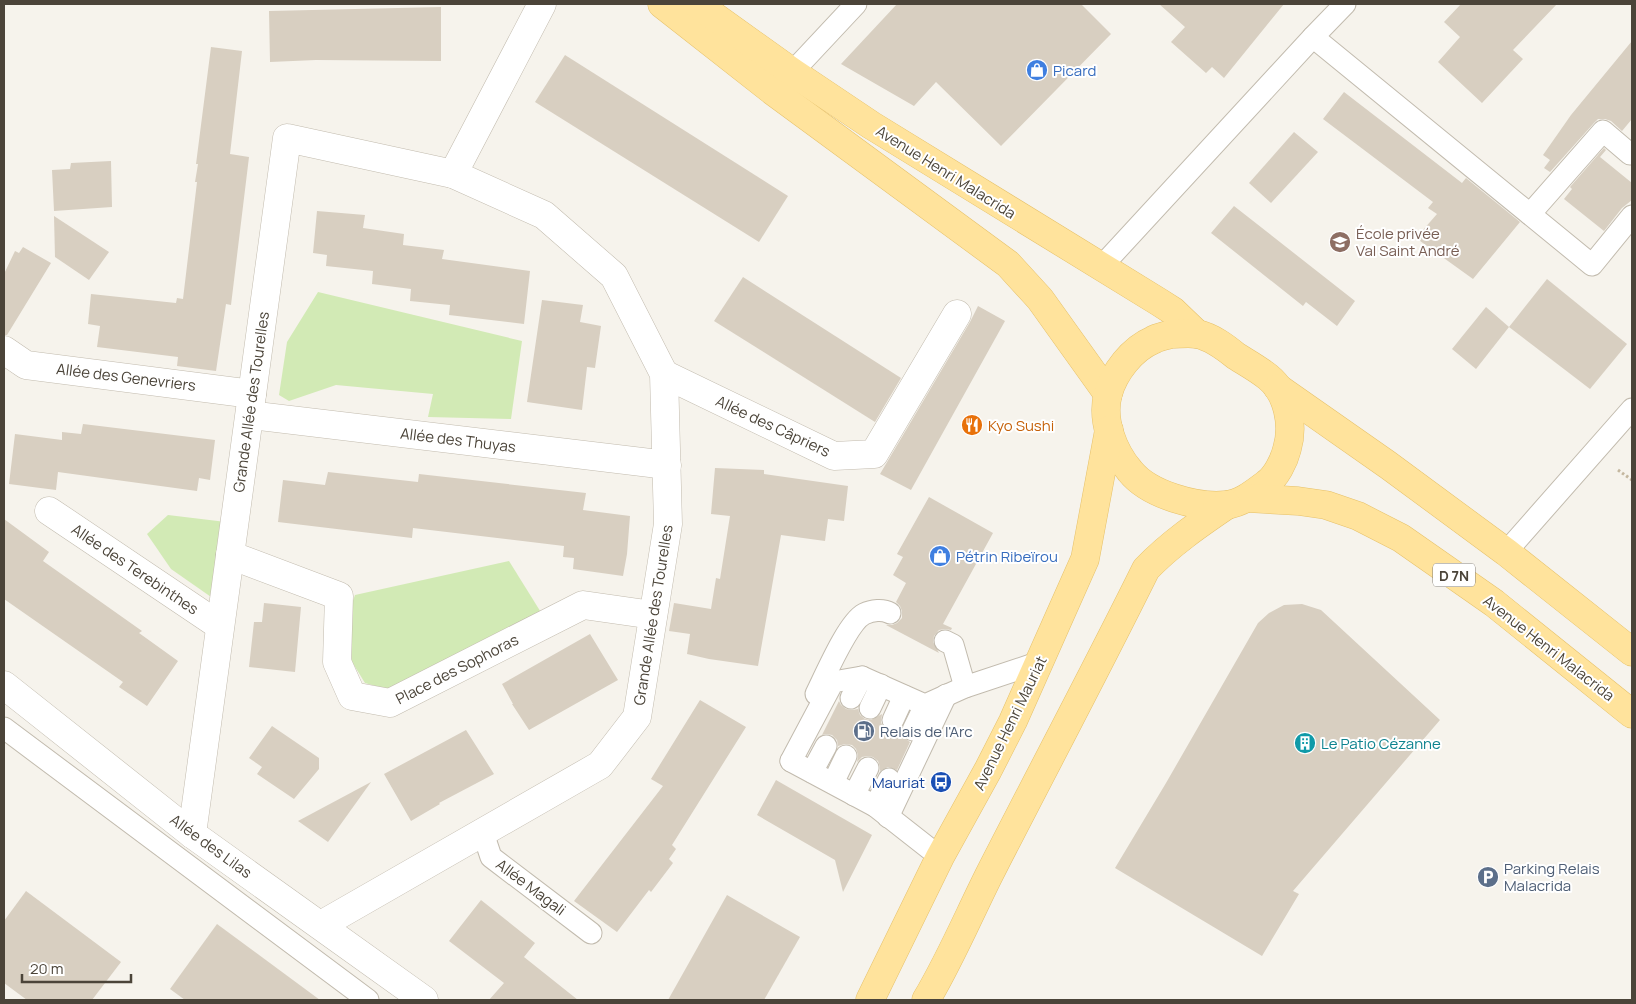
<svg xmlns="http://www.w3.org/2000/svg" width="1636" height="1004" viewBox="0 0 1636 1004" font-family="Manrope,sans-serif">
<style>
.green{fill:#d2eab5}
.building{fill:#d8cfc1}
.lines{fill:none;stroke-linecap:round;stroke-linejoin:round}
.service-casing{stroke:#c2bbae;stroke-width:23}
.minor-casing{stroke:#c2bbae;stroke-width:29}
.primary-casing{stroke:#e6c16a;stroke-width:29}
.path{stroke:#c4b79f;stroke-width:3;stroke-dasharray:2.5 2.5;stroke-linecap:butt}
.service{stroke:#fff;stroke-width:21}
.minor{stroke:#fff;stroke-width:28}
.primary{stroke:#ffe39c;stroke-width:28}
.labels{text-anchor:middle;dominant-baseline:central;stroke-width:4;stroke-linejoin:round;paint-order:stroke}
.shield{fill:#fff;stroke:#817c74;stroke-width:1}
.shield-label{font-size:14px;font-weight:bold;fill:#4b4439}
.shop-label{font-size:15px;fill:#366cbe;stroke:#fff;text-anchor:start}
.street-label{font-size:15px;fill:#4b4439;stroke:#fff}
.education-label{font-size:15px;fill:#785e54;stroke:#fff;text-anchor:start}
.food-label{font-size:15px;fill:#c56008;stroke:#fff;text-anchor:start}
.service-label{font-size:15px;fill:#4e5e75;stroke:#fff;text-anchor:start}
.culture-label{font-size:15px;fill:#0d838f;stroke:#fff;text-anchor:start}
.transit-label{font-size:15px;fill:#164399;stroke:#fff;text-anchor:end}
</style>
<rect width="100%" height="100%" fill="#f6f3ec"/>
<g class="green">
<path d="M318,292L522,341L511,419L428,417L433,394L336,385L289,401L279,395L287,342Z"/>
<path d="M168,515L226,522L214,599L171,569L147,534Z"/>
<path d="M509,561L542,614L390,690L365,683L352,662L347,625L350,609L355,595Z"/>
</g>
<g class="building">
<path d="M897,4H1081L1111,34L1001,146L936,82L914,106L841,64Z"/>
<path d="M1159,4H1284L1224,78L1212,67L1206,73L1171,42L1185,27Z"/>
<path d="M1461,4H1557L1513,50L1523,59L1482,103L1438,62L1460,37L1444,22Z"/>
<path d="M441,7V61L316,60L270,62L269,11Z"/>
<path d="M1632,41V119L1622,131L1611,121L1605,119H1598L1594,123L1550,172L1544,168L1550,160L1543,155L1571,115Z"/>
<path d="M211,47L242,51L230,154L249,157L231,305L226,304L216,371L177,366L178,357L97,347L100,326L88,324L91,294L176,303L177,298L183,299L197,182H195L198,164H196Z"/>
<path d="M565,55L788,196L759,242L535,102Z"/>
<path d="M1344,92L1462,183L1466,178L1520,222L1473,279L1416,238L1437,214L1428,208L1433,202L1323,119Z"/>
<path d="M1294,132L1318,152L1271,203L1249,183Z"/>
<path d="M1604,148L1606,150L1600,157L1632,183V200L1622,208L1604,231L1564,199L1572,189L1570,187Z"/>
<path d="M111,161L112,207L54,211L52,170L70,169L71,163Z"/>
<path d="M1234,206L1355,301L1337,326L1306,302L1303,306L1211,233Z"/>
<path d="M317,211L365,215L363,228L404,234L403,245L444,250L442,259L530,271L524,324L449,315L450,305L410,301L411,289L372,284L373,271L326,266L327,255L313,253Z"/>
<path d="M54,216L109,252L89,280L55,257Z"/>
<path d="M23,247L51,263L7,335H4V274L15,251L19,253Z"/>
<path d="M743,277L901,378L875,422L714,321Z"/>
<path d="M1547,279L1627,344L1590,389L1509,327Z"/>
<path d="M542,300L583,305L580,322L601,326L595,368L587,367L582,410L527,402Z"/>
<path d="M978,306L1005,321L911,490L880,474L970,322Z"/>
<path d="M1486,307L1509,327L1476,369L1452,349Z"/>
<path d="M83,424L215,440L210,480L199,478L197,491L58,472L56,490L9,484L15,434L62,440V432L81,434Z"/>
<path d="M715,468L764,470V474L848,486L844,521L828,519L825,541L781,535L758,666L709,659L687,654L690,634L669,631L674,603L711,609L716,578L720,579L730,516L711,514Z"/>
<path d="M328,472L418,482L419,474L586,493L583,510L630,516L627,554L623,576L573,569L574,558L563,557L564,546L413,528L412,538L278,522L283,480L325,485Z"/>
<path d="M929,497L993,533L943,624L952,628L951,630L945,629L939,630L934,636L933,642L939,653L886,625H892L897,623L902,618V611L900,606L896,602L906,583L893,575L903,557L897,554Z"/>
<path d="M4,519L49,552L43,561L142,631L139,633L178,661L147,706L119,687L123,682L4,599Z"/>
<path d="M264,603L301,607L295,672L249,667L254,622H262Z"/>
<path d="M1302,604L1321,610L1440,720L1293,891L1299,894L1262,956L1115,868L1166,783L1258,623L1269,613L1284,605Z"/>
<path d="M590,634L618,680L529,730L512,704H513L502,684Z"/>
<path d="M700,700L746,727L672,845L676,849L669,859L673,863L651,892L649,890L617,932L574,901L663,786L651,779Z"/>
<path d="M839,701L841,705L846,709L852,710L858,709L860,715L865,719L871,720L882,714L881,722L883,728L887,731L895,732L901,730L903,737L910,742L897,770L888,767L880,771V767L878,761L873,757L868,756L862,757L857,762L858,755L856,749L852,745L845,744L838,746L837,740L832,735L826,734L822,735Z"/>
<path d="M272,726L319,758V769L294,799L257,774L262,767L249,758Z"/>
<path d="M466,730L494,774L439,803L440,804L411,821L384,774Z"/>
<path d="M776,780L872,835L843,892L835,860L757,815Z"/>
<path d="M371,782L328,842L298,821Z"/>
<path d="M26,891L121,962L92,1000H27L4,983V921Z"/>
<path d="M727,895L800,937L764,1000H668Z"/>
<path d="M481,900L535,943L524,957L578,1000H489L504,983L449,941Z"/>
<path d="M217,924L320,1000H185L170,989Z"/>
</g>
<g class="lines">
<g class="service-casing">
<g id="service">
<path d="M1313,37L1345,4"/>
<path d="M783,82L856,4"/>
<path d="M1530,214L1603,131L1630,154L1632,152"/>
<path d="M1101,267L1313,37L1592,265L1632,216"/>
<path d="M1506,552L1632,409"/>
<path d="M945,641L953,645L965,687"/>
<path d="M816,694C825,676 848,622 864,614C872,610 883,609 890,613"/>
<path d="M851,698L862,677"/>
<path d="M870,708L881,685"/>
<path d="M893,720L904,696"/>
<path d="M4,728L368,1000"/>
<path d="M913,730L925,705"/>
<path d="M791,761L833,682L862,677L925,705L965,687L1040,662"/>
<path d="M791,761L875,806L940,857"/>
<path d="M812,772L826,746"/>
<path d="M833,783L846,756"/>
<path d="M854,795L868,768"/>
<path d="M875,806L889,779"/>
<path d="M888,817L946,695"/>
<path d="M483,833L491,857L591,933"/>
</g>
</g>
<g class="minor-casing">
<g id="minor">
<path d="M453,174L542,4"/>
<path d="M4,350L26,365L252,394"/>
<path d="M664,374L834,456L874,454L957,314"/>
<path d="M250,415L667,465"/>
<path d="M49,511L220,626"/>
<path d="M230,555L339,596L337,662L352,696L390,703L583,605L653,615"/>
<path d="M4,685L192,834L424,1000"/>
<path d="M192,834L287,138L453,174L544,215L614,276L664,374L668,524L637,717L600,765L321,925"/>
</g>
</g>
<g class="primary-casing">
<g id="primary">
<path d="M662,4L774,92L1008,264L1040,299L1108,394"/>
<path d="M697,4L792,72L871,125L1159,302L1173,311L1197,334"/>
<path d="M1171,334C1179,334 1189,333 1197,334C1212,337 1225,347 1236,356C1247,363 1258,369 1268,377C1288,393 1294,425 1287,449C1284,461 1276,477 1266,484C1254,493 1242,503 1226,505C1197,508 1149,495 1130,471C1113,451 1101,420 1108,394C1114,372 1132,349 1153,340C1158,337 1165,336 1171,334Z"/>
<path d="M1278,388L1388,465L1506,552L1632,652"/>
<path d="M1247,498L1298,501L1326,505L1358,516L1401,538L1494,603L1632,714"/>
<path d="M870,1000L940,857L988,770L1013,721L1085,559L1109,430"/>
<path d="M926,1000C950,960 968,917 989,875C1041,773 1095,672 1146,569C1170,544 1199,524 1227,505"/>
</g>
</g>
<path class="path" d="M1618,470L1632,480"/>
<use href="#service" class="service"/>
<use href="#minor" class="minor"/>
<use href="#primary" class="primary"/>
</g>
<defs>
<g id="shop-disc" transform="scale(1.125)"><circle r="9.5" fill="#3f7fe0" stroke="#fff"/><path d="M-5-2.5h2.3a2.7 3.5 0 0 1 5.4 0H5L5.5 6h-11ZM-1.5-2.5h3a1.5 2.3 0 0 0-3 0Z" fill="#fff"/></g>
<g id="school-disc" transform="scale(1.125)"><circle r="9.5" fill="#8d6e63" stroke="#fff"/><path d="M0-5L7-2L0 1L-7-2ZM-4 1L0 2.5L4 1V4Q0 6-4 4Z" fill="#fff"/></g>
<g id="restaurant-disc" transform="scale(1.125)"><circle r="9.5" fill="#e8710a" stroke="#fff"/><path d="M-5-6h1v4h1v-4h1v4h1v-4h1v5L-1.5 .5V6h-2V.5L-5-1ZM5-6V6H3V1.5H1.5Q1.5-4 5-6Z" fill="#fff"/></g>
<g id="fuel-disc" transform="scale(1.125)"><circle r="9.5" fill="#5c6f8a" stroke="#fff"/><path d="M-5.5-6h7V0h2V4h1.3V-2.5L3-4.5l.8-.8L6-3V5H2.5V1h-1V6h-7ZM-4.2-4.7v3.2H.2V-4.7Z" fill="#fff"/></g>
<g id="building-disc" transform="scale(1.125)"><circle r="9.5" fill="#0f9aa8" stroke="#fff"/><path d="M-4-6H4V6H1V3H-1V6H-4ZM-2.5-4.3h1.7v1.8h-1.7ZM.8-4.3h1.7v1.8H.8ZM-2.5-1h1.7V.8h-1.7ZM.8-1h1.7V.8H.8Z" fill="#fff"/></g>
<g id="bus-disc" transform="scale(1.125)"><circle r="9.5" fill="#1a4fb4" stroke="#fff"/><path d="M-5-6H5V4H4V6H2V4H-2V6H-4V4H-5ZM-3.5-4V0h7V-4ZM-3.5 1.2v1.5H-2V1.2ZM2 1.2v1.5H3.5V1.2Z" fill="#fff"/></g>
<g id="parking-disc" transform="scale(1.125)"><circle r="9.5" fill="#5c6f8a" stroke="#fff"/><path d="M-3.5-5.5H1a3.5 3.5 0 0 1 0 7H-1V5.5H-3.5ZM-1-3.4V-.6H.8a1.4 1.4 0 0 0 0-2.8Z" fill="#fff"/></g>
</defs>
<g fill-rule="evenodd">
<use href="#shop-disc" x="1037" y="70"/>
<use href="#school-disc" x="1340" y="242"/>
<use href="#restaurant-disc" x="972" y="425"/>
<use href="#shop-disc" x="940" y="556"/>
<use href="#fuel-disc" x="864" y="731"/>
<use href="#building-disc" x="1305" y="743"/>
<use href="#bus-disc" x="941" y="782"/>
<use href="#parking-disc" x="1488" y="877"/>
</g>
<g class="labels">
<rect class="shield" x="1433" y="563.5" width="42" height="23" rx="4"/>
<g class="shield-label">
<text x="1454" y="575">D 7N</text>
</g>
<g class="shop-label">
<text x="1053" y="70">Picard</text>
<text x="956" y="556">Pétrin Ribeïrou</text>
</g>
<g class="street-label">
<text transform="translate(946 172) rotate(32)">Avenue Henri Malacrida</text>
<text transform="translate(126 377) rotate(7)">Allée des Genevriers</text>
<text transform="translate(251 402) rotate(-82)">Grande Allée des Tourelles</text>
<text transform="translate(773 426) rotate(25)">Allée des Câpriers</text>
<text transform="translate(458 440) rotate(7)">Allée des Thuyas</text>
<text transform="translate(135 569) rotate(34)">Allée des Terebinthes</text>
<text transform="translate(653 615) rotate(-81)">Grande Allée des Tourelles</text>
<text transform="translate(1549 648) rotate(38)">Avenue Henri Malacrida</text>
<text transform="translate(457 669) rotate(-27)">Place des Sophoras</text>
<text transform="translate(1010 723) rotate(-64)">Avenue Henri Mauriat</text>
<text transform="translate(211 846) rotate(36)">Allée des Lilas</text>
<text transform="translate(531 887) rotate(37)">Allée Magali</text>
</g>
<g class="education-label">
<text x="1356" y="233">École privée<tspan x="1356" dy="17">Val Saint André</tspan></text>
</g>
<g class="food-label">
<text x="988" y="425">Kyo Sushi</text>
</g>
<g class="service-label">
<text x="880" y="731">Relais de l'Arc</text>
<text x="1504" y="868">Parking Relais<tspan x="1504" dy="17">Malacrida</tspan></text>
</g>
<g class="culture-label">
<text x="1321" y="743">Le Patio Cézanne</text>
</g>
<g class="transit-label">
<text x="925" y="782">Mauriat</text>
</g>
</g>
<rect width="1636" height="1004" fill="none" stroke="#4b4439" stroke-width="10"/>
<path d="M22 974v8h109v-8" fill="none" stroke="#4b4439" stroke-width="2.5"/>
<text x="30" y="974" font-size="15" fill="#4b4439" stroke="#ffffff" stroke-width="4" paint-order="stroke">20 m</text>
</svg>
